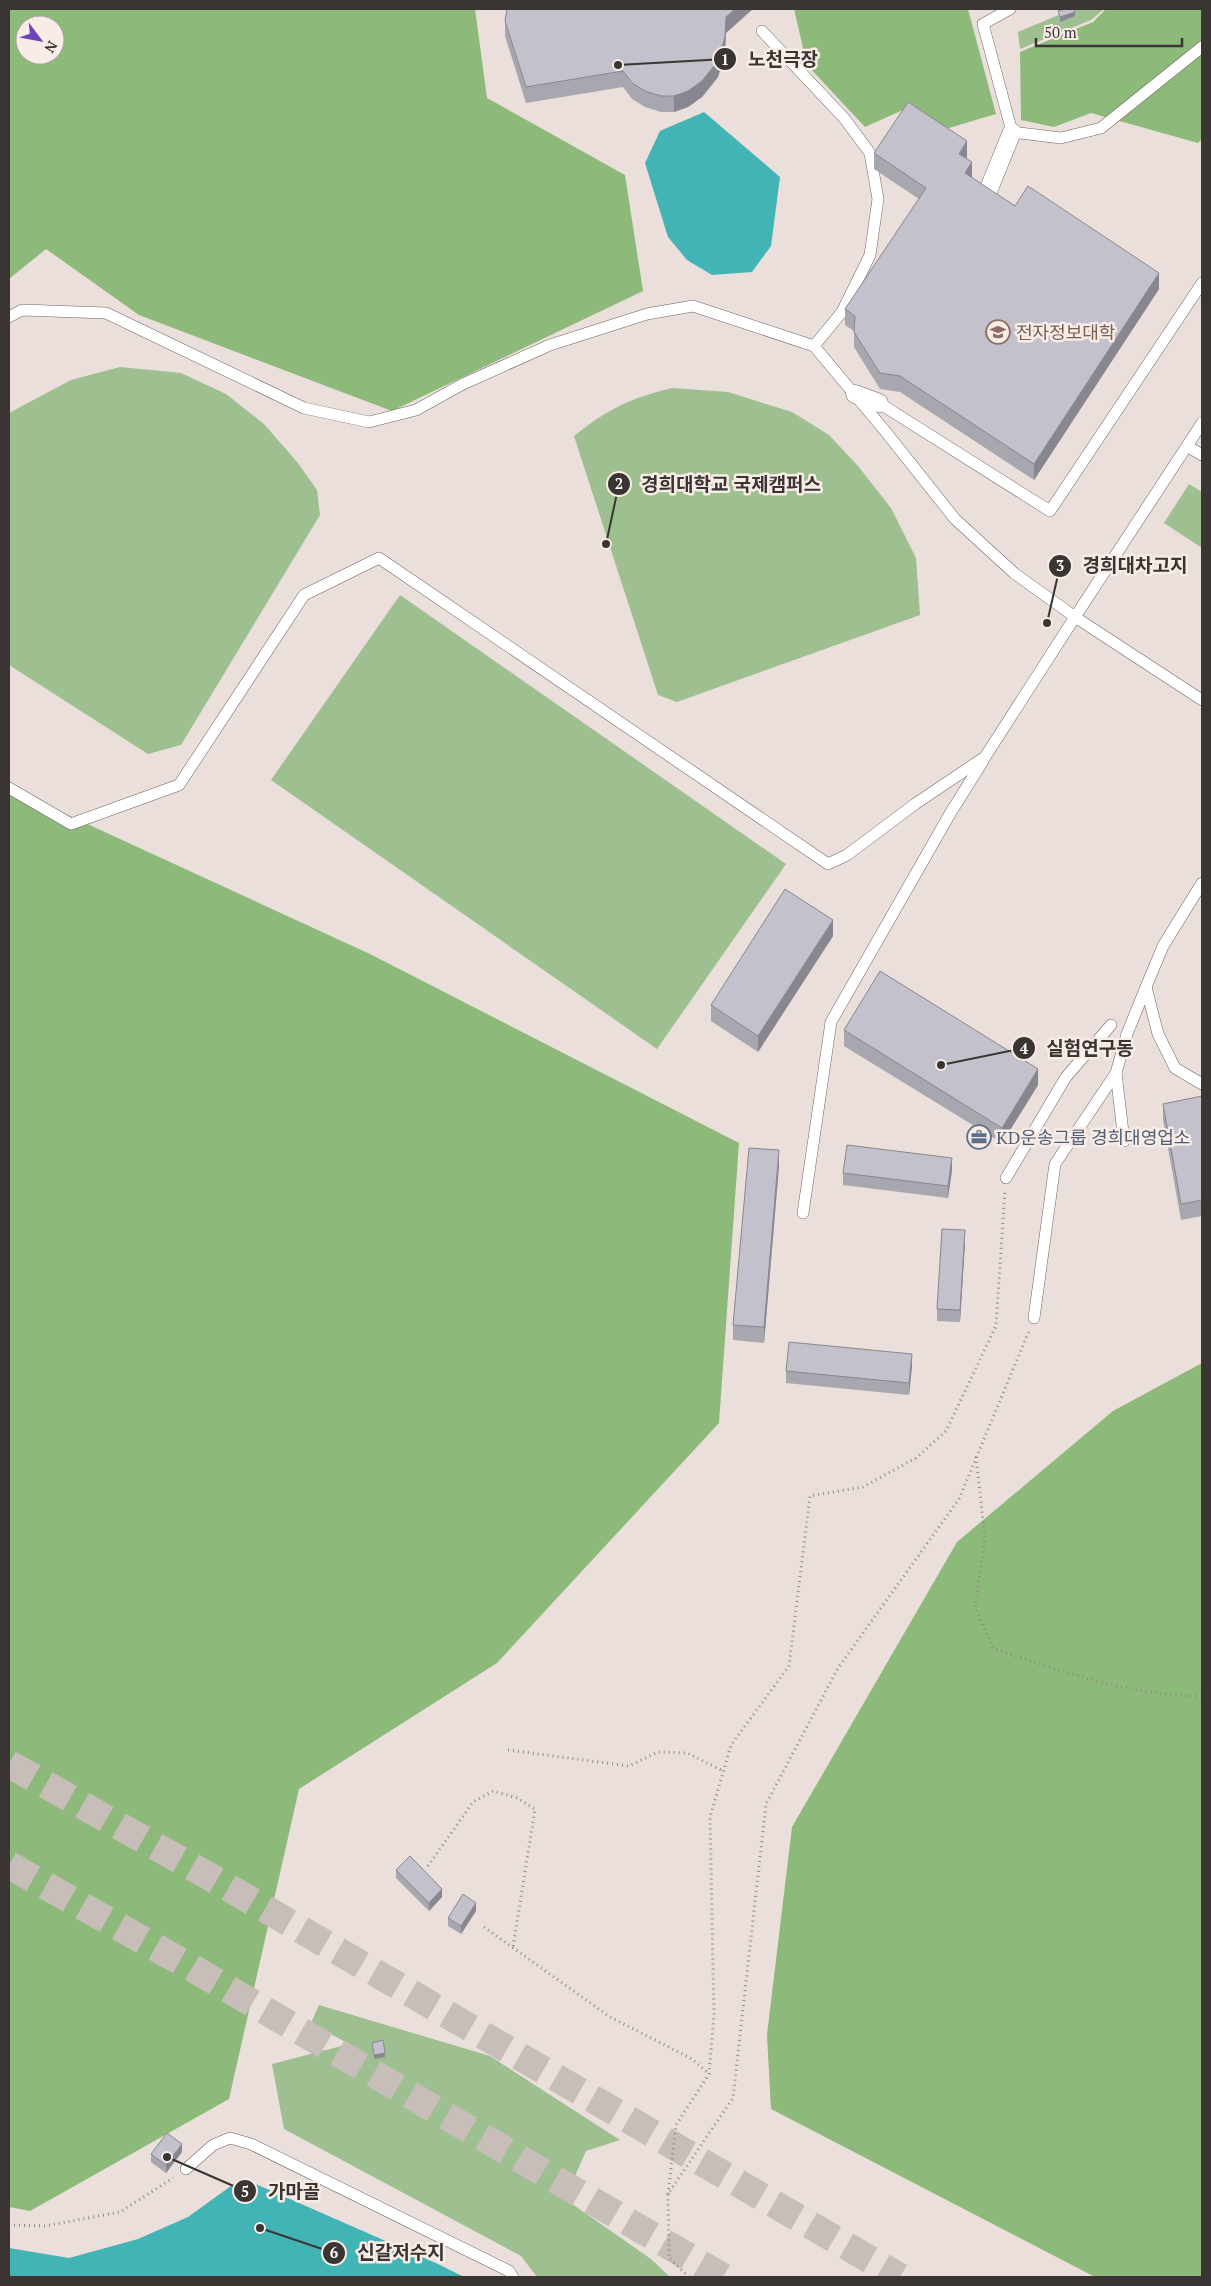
<svg xmlns="http://www.w3.org/2000/svg" width="1211" height="2286" viewBox="0 0 1211 2286" font-family="'PT Serif','Noto Sans KR',serif">
<style>
.green{fill:#9ebf8f}
.forest{fill:#8dba7a;fill-rule:evenodd}
.water{fill:#43b4b6}
.lines{fill:none;stroke-linecap:round;stroke-linejoin:round}
.trunk-tunnel{stroke:#c7bdb9;stroke-width:28;stroke-dasharray:28 14;stroke-linecap:butt}
.service-casing{stroke:#6e6460;stroke-width:12}
.pedestrian-casing{stroke:#6e6460;stroke-width:19}
.path{stroke:#928a86;stroke-width:3;stroke-dasharray:1 4;stroke-linecap:butt}
.service{stroke:#fff;stroke-width:11}
.pedestrian{stroke:#fff;stroke-width:18}
.wall{fill:#a8a6af}
.shaded-wall{fill:#88878f}
.building{fill:#c3c1cc;stroke:#88878f}
.labels{text-anchor:middle;dominant-baseline:central;stroke-width:5;stroke-linejoin:round;paint-order:stroke}
.education-label{font-size:18px;fill:#785e54;stroke:#f8ece7;text-anchor:start}
.service-label{font-size:18px;fill:#4e5e75;stroke:#f8ece7;text-anchor:start}
.leader{fill:none;stroke:#3a3533;stroke-width:2}
.callout-dot{fill:#3a3533;stroke:#f8ece7;stroke-width:2}
.mark-label{font-size:15px;text-anchor:middle;font-weight:bold;fill:#fff}
.callout-label{font-size:19px;text-anchor:middle;font-weight:bold;fill:#3a3533;stroke:#f8ece7;stroke-width:5;stroke-linejoin:round;paint-order:stroke}
</style>
<rect width="100%" height="100%" fill="#eadfda"/>
<g class="green">
<path d="M1073,9H1104L1091,20L1020,49L1018,32Z"/>
<path d="M120,367L181,373L226,394L264,424L298,463L317,490L320,515L181,745L148,754L9,665V413L71,380Z"/>
<path d="M672,388L728,392L792,412L829,435L858,466L891,508L916,558L920,615L677,702L658,695L574,436C609,408 629,399 672,388Z"/>
<path d="M1189,484L1202,492V548L1164,523Z"/>
<path d="M400,595L786,864L657,1049L271,780Z"/>
<path d="M319,2005L490,2056L620,2140L586,2151L565,2199L651,2259L670,2277H537L521,2256L284,2129L272,2064L349,2044L311,2023Z"/>
</g>
<g class="forest">
<path d="M9,9H475L487,98L625,175L643,291L392,411L139,315L46,249L9,279ZM25,25H55V55H25Z"/>
<path d="M794,9H968L996,114L939,131L914,105L865,127L807,65Z"/>
<path d="M1106,9H1202V139L1198,143L1091,113L1054,127L1021,120L1020,52L1093,22Z"/>
<path d="M9,788L370,954L739,1143L719,1423L497,1663L299,1789L229,2099L30,2211L9,2207Z"/>
<path d="M1202,1363V2277H1095L771,2109L767,2035L792,1827L957,1542L1113,1411Z"/>
</g>
<g class="water">
<path d="M704,112L780,177L771,246L752,272L712,275L687,260L668,237L645,163L660,131Z"/>
<path d="M242,2178L438,2264L464,2277H9V2248L69,2258L138,2239L188,2217Z"/>
</g>
<g class="lines">
<g class="trunk-tunnel">
<path d="M9,1764L212,1878L900,2277"/>
<path d="M9,1865L187,1965L723,2277"/>
</g>
<g class="service-casing">
<g id="service">
<path d="M1010,9L983,24L1012,132L1061,138L1101,128L1202,47"/>
<path d="M762,31L844,118L870,153L878,199L870,255L842,312L814,346"/>
<path d="M9,317L22,310L106,313L304,408L369,422L416,410L463,384L550,345L647,314L693,306L814,346L885,431L955,519L1014,573L1075,617L985,757L915,804L847,855L828,864L379,558L304,595L179,785L71,824L9,788"/>
<path d="M879,403L1050,511L1202,283"/>
<path d="M1202,423L1075,617L1202,700"/>
<path d="M1187,446L1202,455"/>
<path d="M1146,987L1163,946L1202,883"/>
<path d="M1116,1073L1124,1141"/>
<path d="M1006,1178L1066,1077L1111,1025"/>
<path d="M803,1213L831,1022L951,812L983,761"/>
<path d="M1034,1318L1055,1164L1116,1073L1127,1034L1146,987L1158,1034L1175,1068L1202,1084"/>
<path d="M186,2169L213,2145L230,2138L251,2144L509,2271L513,2277"/>
</g>
</g>
<g class="pedestrian-casing">
<g id="pedestrian">
<path d="M988,191L1012,132"/>
<path d="M855,394L879,403"/>
</g>
</g>
<g class="path">
<path d="M976,1457L985,1539L975,1608L994,1649C1062,1671 1130,1696 1202,1696"/>
<path d="M508,1750L629,1766L658,1752L687,1753L723,1771"/>
<path d="M428,1866L473,1802L493,1791L517,1798L535,1809L513,1947"/>
<path d="M484,1927L610,2017L692,2059L708,2073"/>
<path d="M668,2194L676,2125L709,2074L714,2015L710,1817L731,1745L789,1666L810,1496L863,1487L916,1458L946,1431L996,1326L1005,1191"/>
<path d="M9,2225L45,2226L120,2212L173,2178"/>
<path d="M689,2277L669,2258L668,2194L733,2098L766,1804L838,1668L959,1499L1029,1331"/>
</g>
<use href="#service" class="service"/>
<use href="#pedestrian" class="pedestrian"/>
</g>
<g class="wall">
<path d="M505,21L726,33L725,53L718,77L702,97L688,107L674,112H661L645,107L632,99L623,87L526,103L505,36Z"/>
<path d="M874,153L967,157L966,158L972,178L1015,206L1159,289L1034,480L900,392L880,389L854,347V331L845,325V309L919,199L874,169Z"/>
<path d="M833,936L758,1052L711,1021V1005Z"/>
<path d="M844,1030L1038,1085L1002,1143L844,1046Z"/>
<path d="M1202,1096V1216L1181,1220L1163,1120V1104Z"/>
<path d="M779,1166L764,1343L733,1340V1325Z"/>
<path d="M952,1170L948,1198L843,1185V1173Z"/>
<path d="M965,1242L960,1322L937,1321V1309Z"/>
<path d="M912,1366L909,1395L786,1383V1371Z"/>
<path d="M396,1870L442,1897L429,1911L396,1878Z"/>
<path d="M476,1911L461,1934L448,1926V1918Z"/>
<path d="M182,2152L166,2173L151,2162V2154Z"/>
</g>
<g class="shaded-wall">
<path d="M735,9H753L726,33L725,53L718,77L702,97L688,107L674,112V96L726,17Z"/>
<path d="M1075,12V16L1060,22V17Z"/>
<path d="M967,141V157L959,170V154Z"/>
<path d="M972,162V178L965,173Z"/>
<path d="M1159,273V289L1034,480V464Z"/>
<path d="M833,920V936L758,1052V1036Z"/>
<path d="M1038,1069V1085L1002,1143V1128Z"/>
<path d="M779,1150V1166L764,1343V1327Z"/>
<path d="M952,1158V1170L948,1198V1186Z"/>
<path d="M965,1230V1242L960,1322V1310Z"/>
<path d="M912,1354V1366L909,1395V1383Z"/>
<path d="M442,1889V1897L429,1911V1903Z"/>
<path d="M476,1903V1911L461,1934V1926Z"/>
<path d="M385,2053V2057L374,2059V2055Z"/>
<path d="M182,2144V2152L166,2173V2165Z"/>
</g>
<g class="building">
<path d="M507,9H735L726,17L725,37L718,61L702,81L688,91L674,96H661L645,91L632,83L623,71L526,87L505,21Z"/>
<path d="M1065,9H1074L1075,12L1060,17L1058,11Z"/>
<path d="M908,102L967,141L959,154L972,162L965,173L1015,206L1028,186L1159,273L1034,464L900,376L880,373L854,332L855,316L845,309L926,188L874,153Z"/>
<path d="M785,889L833,920L758,1036L711,1005Z"/>
<path d="M880,971L1038,1069L1002,1128L844,1030Z"/>
<path d="M1202,1096V1200L1181,1204L1163,1104Z"/>
<path d="M847,1145L952,1158L948,1186L843,1173Z"/>
<path d="M749,1148L779,1150L764,1327L733,1325Z"/>
<path d="M942,1229L965,1230L960,1310L937,1309Z"/>
<path d="M789,1342L912,1354L909,1383L786,1371Z"/>
<path d="M410,1856L442,1889L429,1903L396,1870Z"/>
<path d="M463,1894L476,1903L461,1926L448,1918Z"/>
<path d="M383,2040L385,2053L374,2055L372,2043Z"/>
<path d="M167,2133L182,2144L166,2165L151,2154Z"/>
</g>
<defs>
<g id="university-ring" transform="scale(1.25)"><circle r="9.5" fill="#f8ece7" stroke="#8d6e63" stroke-width="1.5"/><path d="M0-5L7-2L0 1L-7-2ZM-4 1L0 2.5L4 1V4Q0 6-4 4Z" fill="#8d6e63"/></g>
<g id="office-ring" transform="scale(1.25)"><circle r="9.5" fill="#f8ece7" stroke="#5c6f8a" stroke-width="1.5"/><path d="M-6-3h4V-5.5h4V-3h4V5H-6ZM-1-4.5V-3h2v-1.5ZM-6 0V1H6V0Z" fill="#5c6f8a"/></g>
</defs>
<g fill-rule="evenodd">
<use href="#university-ring" x="998" y="332"/>
<use href="#office-ring" x="979" y="1137"/>
</g>
<g class="labels">
<g class="education-label">
<text x="1016" y="332">전자정보대학</text>
</g>
<g class="service-label">
<text x="996" y="1137">KD운송그룹 경희대영업소</text>
</g>
</g>
<path class="leader" d="M618 65L725 59M606 544L619 484M1047 623L1060 566M941 1065L1024 1048M167 2157L245 2191M260 2228L334 2253"/>
<g class="callout-dot">
<circle cx="618" cy="65" r="5"/>
<circle cx="606" cy="544" r="5"/>
<circle cx="1047" cy="623" r="5"/>
<circle cx="941" cy="1065" r="5"/>
<circle cx="167" cy="2157" r="5"/>
<circle cx="260" cy="2228" r="5"/>
<circle cx="725" cy="59" r="12"/>
<circle cx="619" cy="484" r="12"/>
<circle cx="1060" cy="566" r="12"/>
<circle cx="1024" cy="1048" r="12"/>
<circle cx="245" cy="2191" r="12"/>
<circle cx="334" cy="2253" r="12"/>
</g>
<g class="mark-label">
<text x="725" y="65">1</text>
<text x="619" y="489">2</text>
<text x="1060" y="571">3</text>
<text x="1024" y="1054">4</text>
<text x="245" y="2197">5</text>
<text x="334" y="2258">6</text>
</g>
<g class="callout-label">
<text x="783" y="66">노천극장</text>
<text x="731" y="491">경희대학교 국제캠퍼스</text>
<text x="1135" y="572">경희대차고지</text>
<text x="1090" y="1055">실험연구동</text>
<text x="294" y="2198">가마골</text>
<text x="401" y="2259">신갈저수지</text>
</g>
<rect width="1211" height="2286" fill="none" stroke="#3a3533" stroke-width="20"/>
<g transform="translate(40 40) rotate(122)"><circle r="24" fill="#f8ece7" stroke="#aca39f"/>
<path d="M0-4L9 19L0 12L-9 19Z" fill="#7242ba"/>
<text y="-8" font-size="14" font-weight="bold" text-anchor="middle" fill="#3a3533">N</text>
</g>
<path d="M1036 38v8h146v-8" fill="none" stroke="#3a3533" stroke-width="2.5"/>
<text x="1044" y="38" font-size="15" fill="#3a3533" stroke="#f8ece7" stroke-width="4" paint-order="stroke">50 m</text>
</svg>
